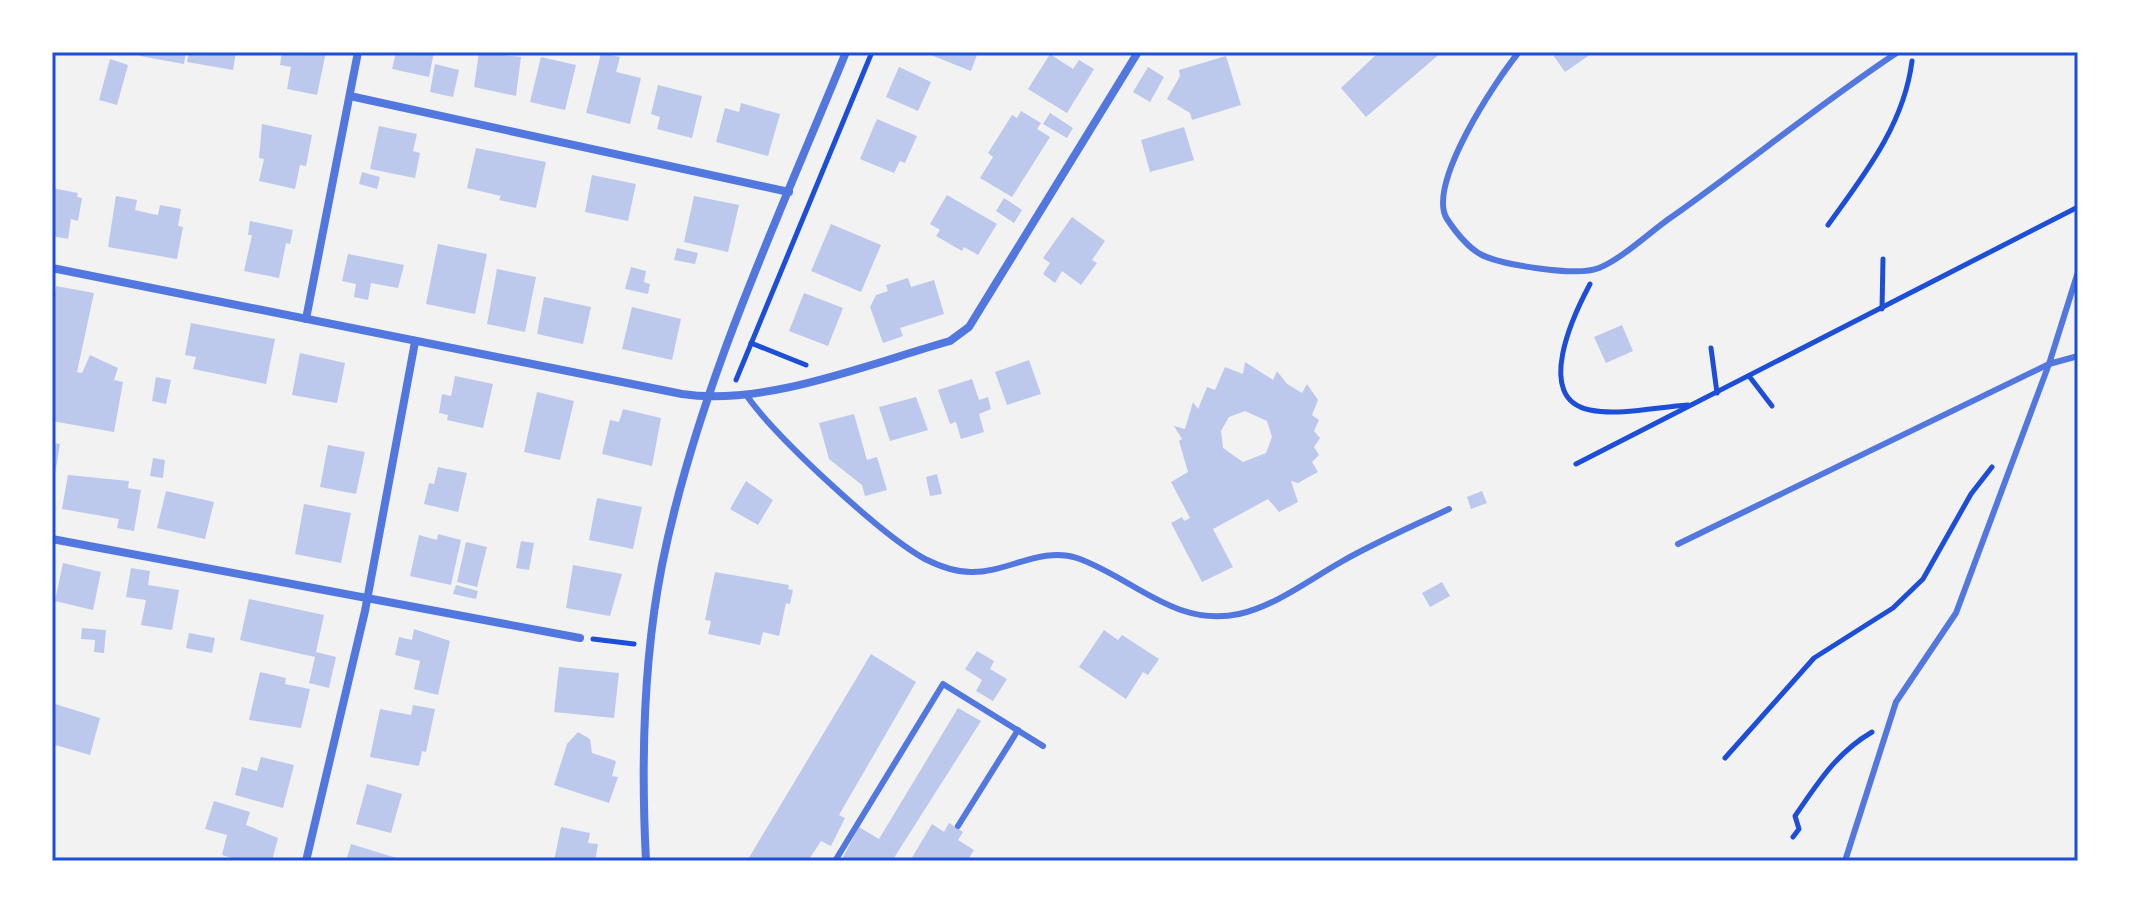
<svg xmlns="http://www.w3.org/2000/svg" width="2130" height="913" viewBox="0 0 2130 913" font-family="Cabin,sans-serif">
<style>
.building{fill:#bdc9ec;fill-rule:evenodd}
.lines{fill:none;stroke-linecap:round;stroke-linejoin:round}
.path{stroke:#1d4ed8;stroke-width:5}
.service{stroke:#5277de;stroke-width:6}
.minor{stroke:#5277de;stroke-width:8}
.neatline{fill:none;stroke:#1d4ed8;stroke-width:3}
</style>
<rect width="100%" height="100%" fill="#f2f2f2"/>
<g class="building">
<path d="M141,52H186L184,64L140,56Z"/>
<path d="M189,52H236L233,70L187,62Z"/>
<path d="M282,52H326L317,95L287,89L291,67L280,65Z"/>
<path d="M396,52H434L429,77L392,69Z"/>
<path d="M479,52L521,57L516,96L474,87Z"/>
<path d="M923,52H978L971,71Z"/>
<path d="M1379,52H1442L1366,117L1341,88Z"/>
<path d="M1557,52H1594L1565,72L1553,55Z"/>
<path d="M601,53L620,57L616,72L641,78L630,124L586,113Z"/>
<path d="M1050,54L1073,69L1079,60L1094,69L1067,113L1028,89Z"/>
<path d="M1226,56L1241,105L1192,120L1190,113L1167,99L1180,76L1179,70Z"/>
<path d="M541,57L576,65L565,110L530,102Z"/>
<path d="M110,59L128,65L117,105L99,100Z"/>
<path d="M435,64L459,70L453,97L430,92Z"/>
<path d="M899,67L931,82L918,111L886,97Z"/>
<path d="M1148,67L1164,77L1150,102L1133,92Z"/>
<path d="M658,85L702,96L692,138L657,129L660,117L651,114Z"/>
<path d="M741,103L780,114L768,156L716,142L725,108L739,112Z"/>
<path d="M1021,111L1041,123L1037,129L1050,137L1012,197L980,178L993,157L988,153L1012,115L1017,118Z"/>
<path d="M1050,113L1073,128L1067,138L1043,124Z"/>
<path d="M877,119L917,136L905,163L900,161L894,173L860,159Z"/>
<path d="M262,124L312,135L306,166L300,165L295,189L259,181L264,159L259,158Z"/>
<path d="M379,126L417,134L413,151L420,153L415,178L370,169Z"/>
<path d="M1184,127L1194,160L1150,172L1141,140Z"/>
<path d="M476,148L546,162L536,208L499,200L501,196L467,188Z"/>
<path d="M362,172L380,177L377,189L359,184Z"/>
<path d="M592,175L636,184L628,221L585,212Z"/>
<path d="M52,188L78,193L77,197L82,198L78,221L71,219L68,239L52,236Z"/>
<path d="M947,195L997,224L978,255L964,247L962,251L936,236L940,230L930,224Z"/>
<path d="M116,196L137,200L135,210L152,214L158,215L160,205L181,209L178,226L183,227L177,259L108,247Z"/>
<path d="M694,196L739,205L728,252L684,242Z"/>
<path d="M1004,198L1022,210L1014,223L996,211Z"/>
<path d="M1072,217L1105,241L1092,260L1097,263L1081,285L1062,271L1055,283L1043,274L1050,263L1043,258Z"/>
<path d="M250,221L293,230L290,244L286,243L279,278L244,271L252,235H248Z"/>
<path d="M831,224L881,245L861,292L811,271Z"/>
<path d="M438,244L487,254L475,314L426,304Z"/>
<path d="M677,248L698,253L695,264L674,260Z"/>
<path d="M348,254L404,265L398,288L371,283L368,300L354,297L356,284L342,281Z"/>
<path d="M631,267L646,271L644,282L650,284L648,294L625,289Z"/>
<path d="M497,269L536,277L525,332L487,324Z"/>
<path d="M908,278L911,287L934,280L944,314L900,328L903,336L883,343L870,307L876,295L888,291L886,285Z"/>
<path d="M56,286L94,293L77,372L82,373L90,355L118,368L114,380L123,382L114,432L52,421V307Z"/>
<path d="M804,293L843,308L828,346L789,331Z"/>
<path d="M544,297L591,307L583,344L537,334Z"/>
<path d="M632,307L681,319L672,360L622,349Z"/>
<path d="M191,323L275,339L266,384L193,369L196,357L185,355Z"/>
<path d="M1622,325L1633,351L1606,363L1594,337Z"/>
<path d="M300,353L345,363L337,403L292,395Z"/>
<path d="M1029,360L1041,394L1007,405L995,372Z"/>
<path d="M1245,362L1273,380L1277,371L1287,384L1302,393L1307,384L1318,400L1312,415L1319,420L1314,431L1320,438L1314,447L1319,455L1312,462L1318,472L1298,483L1291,481L1298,502L1279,512L1268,499L1213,529L1233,567L1202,582L1171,523L1182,517L1184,521L1190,518L1171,482L1188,472L1179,441L1182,439L1174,426L1185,429L1193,402L1198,409L1207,387L1215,390L1225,367L1243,374ZM1245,411L1267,421L1272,437L1266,453L1243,462L1223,448L1221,431L1229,417Z"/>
<path d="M455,376L493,384L483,428L447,420L448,415L439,413L442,394L451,396Z"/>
<path d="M156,377L171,380L166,404L152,401Z"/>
<path d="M972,379L979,400L988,397L991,409L979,414L984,432L961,439L956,422L950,424L938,390Z"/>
<path d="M537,392L574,401L560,460L524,452Z"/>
<path d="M916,397L928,430L890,441L879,407Z"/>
<path d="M623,409L661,418L652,466L602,454L610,420L619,422Z"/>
<path d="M854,414L867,460L877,457L887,490L865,496L862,485L829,459L819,423Z"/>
<path d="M52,443L60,444L54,480L52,479Z"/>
<path d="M328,445L365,452L356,494L320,487Z"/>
<path d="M153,458L165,460L163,478L150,476Z"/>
<path d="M438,467L467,473L458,512L424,504L429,483L434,484Z"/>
<path d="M937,474L942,494L930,496L926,477Z"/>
<path d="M68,475L129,481L128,488L141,490L134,531L117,528L119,519L62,509Z"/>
<path d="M746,481L773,500L758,525L730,509Z"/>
<path d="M166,491L214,502L205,539L157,528Z"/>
<path d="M1482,491L1487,503L1471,509L1467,497Z"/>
<path d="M597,498L642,507L633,549L589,540Z"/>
<path d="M304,504L351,513L341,563L295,554Z"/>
<path d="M438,534L461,540L451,585L410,576L419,535L437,540Z"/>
<path d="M521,541L534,543L529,570L516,568Z"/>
<path d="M466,542L487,547L477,587L457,582Z"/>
<path d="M63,563L101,572L93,610L55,601Z"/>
<path d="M573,565L622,574L610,616L566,608Z"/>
<path d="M131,568L150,571L148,585L179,590L172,630L141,625L146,600L126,597Z"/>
<path d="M715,572L789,585L788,589L793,590L790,604L786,603L779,636L763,632L760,645L708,634L711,621L705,620Z"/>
<path d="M1442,582L1450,596L1430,607L1422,593Z"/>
<path d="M456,585L478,591L476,599L453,594Z"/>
<path d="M249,599L324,615L316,652L336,657L329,688L309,683L315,657L240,640Z"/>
<path d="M82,628L106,630L104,653L94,652L95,640L81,639Z"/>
<path d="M414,629L450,641L438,695L414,689L420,661L395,655L399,637L412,640Z"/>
<path d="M1104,630L1118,640L1122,635L1159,659L1148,675L1143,672L1126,699L1079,667Z"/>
<path d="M189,633L215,638L212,653L186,648Z"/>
<path d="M977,651L994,661L990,669L1007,679L993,701L976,691L982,680L965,669Z"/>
<path d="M871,654L916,682L839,815L845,818L831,846L821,841L808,861H747Z"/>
<path d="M559,667L619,673L614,718L554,712Z"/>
<path d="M260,672L286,678L285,684L310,689L301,728L249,720Z"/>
<path d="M52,703L100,718L90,755L52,744Z"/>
<path d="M413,705L435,709L426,752L422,751L419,766L370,757L380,709L411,715Z"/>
<path d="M958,708L981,721L892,861H852L843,857L859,827L879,839Z"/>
<path d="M578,732L590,739L592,753L616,761L612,776L618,777L609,803L554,785L567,744Z"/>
<path d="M261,757L294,765L283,808L235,795L242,767L257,771Z"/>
<path d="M367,784L402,794L391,833L356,824Z"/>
<path d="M214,801L250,812L246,825L278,838L272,861H242L222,855L227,835L205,829Z"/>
<path d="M949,823L963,832L958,840L974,850L967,861H910L932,824L944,832Z"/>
<path d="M561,827L590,833L588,843L598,844L595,861H554Z"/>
<path d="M351,844L403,860L402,861H346Z"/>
</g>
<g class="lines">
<g class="path">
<path d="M1828,225C1864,175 1904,125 1912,61"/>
<path d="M1590,284C1574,314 1533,399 1590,410C1619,416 1658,407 1688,405"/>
<path d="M1882,309L1883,259"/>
<path d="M751,343L806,365"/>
<path d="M1711,348L1717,393"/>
<path d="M1749,376L1772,406"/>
<path d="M736,380L872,52"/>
<path d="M1576,464L2078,207"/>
<path d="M593,639L634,644"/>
<path d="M1725,758L1814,658L1893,608L1923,579L1971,494L1992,467"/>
<path d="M1793,837L1799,829L1795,816C1818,783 1836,753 1872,732"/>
</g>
<g class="service">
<path d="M1519,52C1496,80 1426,185 1447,219C1455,231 1468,247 1480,254C1501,265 1577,277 1599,268C1622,259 1652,230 1673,216C1749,162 1821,103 1898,52"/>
<path d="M2078,272L2049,364L2078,356"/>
<path d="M747,396C775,436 881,535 925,559C939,566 954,572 971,572C1006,573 1042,546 1077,558C1132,577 1175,628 1239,614C1275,606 1309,580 1341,562C1376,542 1413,526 1449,509"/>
<path d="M1678,544L2049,364L1956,613L1896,702L1845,861"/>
<path d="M958,826L1018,730"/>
<path d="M835,861L943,684L1043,746"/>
</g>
<g class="minor">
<path d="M350,96L789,192"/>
<path d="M52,268L682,394C764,407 871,363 950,341L969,327L1138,52"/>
<path d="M306,319L358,52"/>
<path d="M52,539L580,638"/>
<path d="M306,861L365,611L415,342"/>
<path d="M646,861C641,764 643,661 662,565C698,387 778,219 846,52"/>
</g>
</g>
<rect width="2130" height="913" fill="none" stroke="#ffffff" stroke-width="108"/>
<rect x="54" y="54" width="2022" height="805" class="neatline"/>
</svg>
